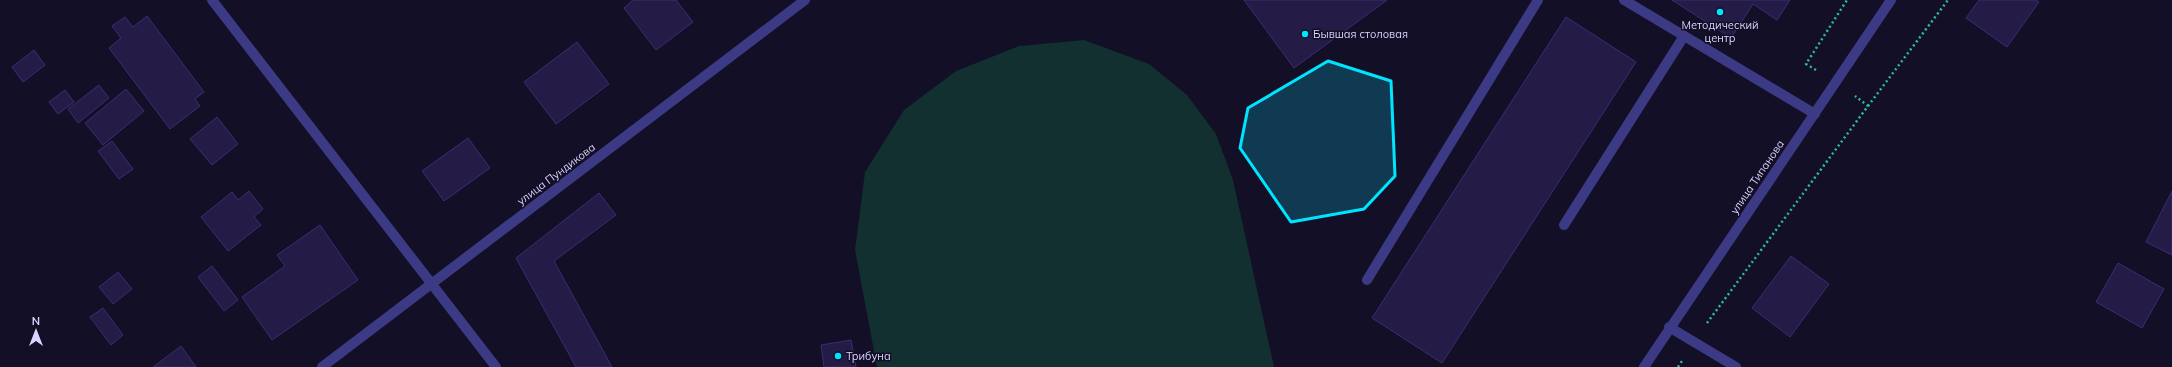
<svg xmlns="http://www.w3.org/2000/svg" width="2172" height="367" viewBox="0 0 2172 367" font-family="Mulish,sans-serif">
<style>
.pitch{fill:#12302f}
.building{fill:#241b47;stroke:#3b2d73}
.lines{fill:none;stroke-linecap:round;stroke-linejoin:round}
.path{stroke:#2fb8b0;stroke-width:2.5;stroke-dasharray:2 3;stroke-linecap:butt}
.service{stroke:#3d3a85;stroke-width:10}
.minor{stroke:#3d3a85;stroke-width:10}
.tertiary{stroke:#3d3a85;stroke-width:10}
.marked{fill:#00e5ff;fill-opacity:0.2;stroke:#00e5ff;stroke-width:3;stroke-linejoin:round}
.poi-dot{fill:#00e5ff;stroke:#130f26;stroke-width:1.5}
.labels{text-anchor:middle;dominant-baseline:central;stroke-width:3;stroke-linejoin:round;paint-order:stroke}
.poi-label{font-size:11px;fill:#d9d4ff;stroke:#130f26;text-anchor:start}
.street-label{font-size:11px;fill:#d9d4ff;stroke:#130f26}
</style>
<rect width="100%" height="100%" fill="#130f26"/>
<path class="pitch" d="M1084,40L1149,64L1187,95L1216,134L1233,180L1274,367H877L855,250L865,172L904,110L956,71L1019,46Z"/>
<g class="building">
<path d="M633,0H676L693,22L656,50L624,8Z"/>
<path d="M1244,0H1387L1294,68Z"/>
<path d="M1672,0H1790L1777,20L1753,4L1731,38Z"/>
<path d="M1979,0H2036L2039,2L2007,47L1966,18Z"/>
<path d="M147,16L204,92L195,99L200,106L170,129L109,48L121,38L112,26L125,17L133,27Z"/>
<path d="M1566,17L1636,62L1442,363L1372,318Z"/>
<path d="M577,42L609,84L556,124L524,82Z"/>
<path d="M34,50L45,65L23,82L12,67Z"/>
<path d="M99,85L109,98L78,123L68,109Z"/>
<path d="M126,89L144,111L103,145L85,123Z"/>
<path d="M65,90L74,102L58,114L49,102Z"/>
<path d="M217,117L238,144L212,165L190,139Z"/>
<path d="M468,138L490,168L444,201L422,171Z"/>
<path d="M112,141L133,169L119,179L98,151Z"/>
<path d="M249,191L263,209L254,217L261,225L228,251L201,217L232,192L238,200Z"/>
<path d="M2172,191V255L2146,242Z"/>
<path d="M599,193L616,215L554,261L612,367H576L516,258Z"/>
<path d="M320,225L358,280L272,340L242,297L285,266L277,255Z"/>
<path d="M1791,256L1829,284L1790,337L1752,308Z"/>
<path d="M2118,263L2164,289L2142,328L2096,302Z"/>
<path d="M212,266L238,300L224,311L198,277Z"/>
<path d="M118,272L132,289L113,304L99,287Z"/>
<path d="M103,308L123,335L111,345L90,317Z"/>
<path d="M851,340L856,367H824L821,345Z"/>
<path d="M181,346L196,367H153Z"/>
</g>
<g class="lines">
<g class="path">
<path d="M1816,70L1806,64L1847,0"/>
<path d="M1868,106L1948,0"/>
<path d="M1707,323L1868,106L1855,96"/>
<path d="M1678,367L1682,361"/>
</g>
<g class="service">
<path d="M1624,0L1815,114"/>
<path d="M1564,225L1684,36"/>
<path d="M1367,280L1538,0"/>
</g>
<g class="minor">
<path d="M212,0L496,367"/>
<path d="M1669,327L1736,367"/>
<path d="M322,367L805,0"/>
</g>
<path class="tertiary" d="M1644,367L1891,0"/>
</g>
<path class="marked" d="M1328,61L1391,81L1395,176L1364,209L1291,222L1240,148L1248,108Z"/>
<g class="poi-dot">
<circle cx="1720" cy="12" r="4"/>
<circle cx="1305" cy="34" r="4"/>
<circle cx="838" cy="356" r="4"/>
</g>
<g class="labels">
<g class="poi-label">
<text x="1720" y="25" text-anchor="middle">Методический<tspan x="1720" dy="13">центр</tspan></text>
<text x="1313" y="34">Бывшая столовая</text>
<text x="846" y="356">Трибуна</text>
</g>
<g class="street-label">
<text transform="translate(556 174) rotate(-37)">улица Пундикова</text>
<text transform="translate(1757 177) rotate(-56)">улица Типанова</text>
</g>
</g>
<g transform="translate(36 331)" stroke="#130f26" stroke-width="3" paint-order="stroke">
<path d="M0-3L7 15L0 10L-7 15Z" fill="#d9d4ff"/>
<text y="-6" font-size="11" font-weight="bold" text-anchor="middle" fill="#d9d4ff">N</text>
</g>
</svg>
